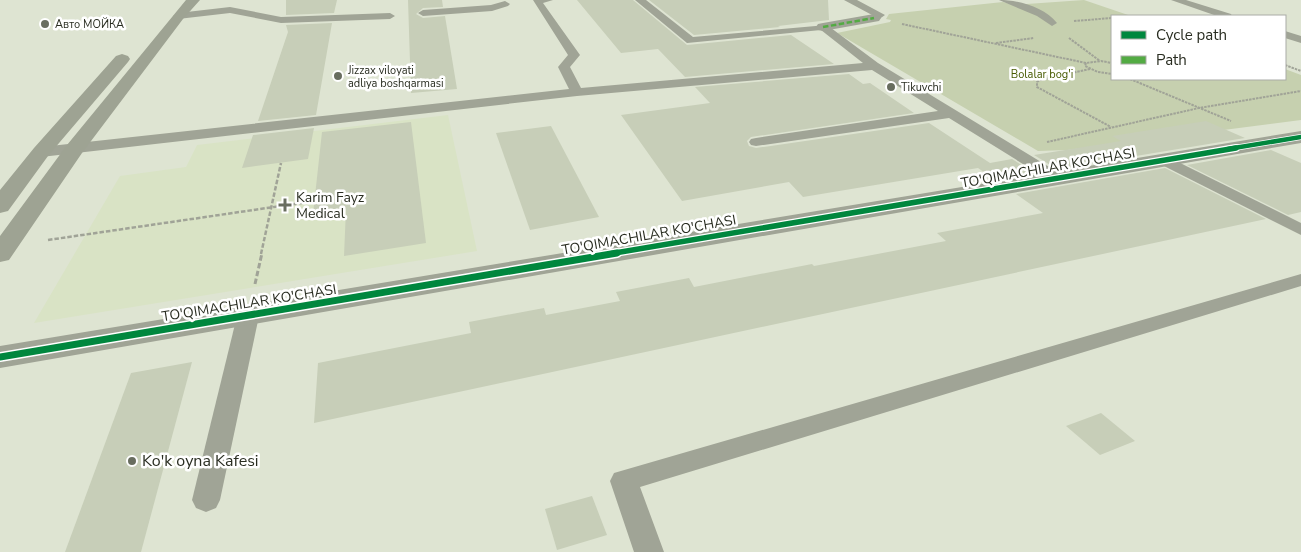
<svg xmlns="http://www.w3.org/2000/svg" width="1301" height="552" viewBox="0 0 1301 552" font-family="'Nunito Sans',sans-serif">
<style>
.built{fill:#d9e3c5}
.green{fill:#c6d0af}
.building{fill:#c7ceb8}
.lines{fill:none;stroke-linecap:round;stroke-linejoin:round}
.path-far2{stroke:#a0a397;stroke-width:2;stroke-dasharray:2.5 1;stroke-linecap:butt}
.path-far1{stroke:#a0a397;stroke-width:2.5;stroke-dasharray:4.5 2;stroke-linecap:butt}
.path{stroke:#a0a397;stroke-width:3;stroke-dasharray:5.5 2.5;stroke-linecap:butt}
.lane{fill:#a0a496;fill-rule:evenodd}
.street{fill:#a0a496;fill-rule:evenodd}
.secondary{fill:#9ea393;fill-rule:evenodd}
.quiet{stroke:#53ab43;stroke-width:2.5;stroke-dasharray:5.5 2.5;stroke-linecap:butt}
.cycleway-far2-casing{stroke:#fff;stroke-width:6}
.cycleway-far1-casing{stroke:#fff;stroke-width:8}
.cycleway-casing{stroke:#fff;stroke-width:10}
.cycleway-far2{stroke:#00873e;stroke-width:4.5}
.cycleway-far1{stroke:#00873e;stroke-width:5.5}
.cycleway{stroke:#00873e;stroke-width:7}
.poi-dot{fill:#686d5f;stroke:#fff;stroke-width:2}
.labels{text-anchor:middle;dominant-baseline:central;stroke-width:5;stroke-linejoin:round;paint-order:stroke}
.far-poi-label{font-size:11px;fill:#292d21;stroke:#fff;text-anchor:start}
.far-park-label{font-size:11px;fill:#475a00;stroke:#fff}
.street-label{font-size:14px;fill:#292d21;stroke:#fff}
.poi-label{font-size:14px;fill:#292d21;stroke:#fff;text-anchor:start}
.near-poi-label{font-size:16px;fill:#292d21;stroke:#fff;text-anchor:start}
</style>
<rect width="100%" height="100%" fill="#dee4d2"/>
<path class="built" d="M448,115L477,251L34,323L120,176L186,167L197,145Z"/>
<path class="green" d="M1084,0L1131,16H1112V79H1285V69L1301,75V120L1068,150L1038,151L837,33L890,22L891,20L886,19L889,14L1003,2L1014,5Z"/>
<g class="building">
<path d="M286,0H337L334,13L286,15Z"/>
<path d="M408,0H442L443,7L423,8L416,14L423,18L445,16L457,89L411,93Z"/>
<path d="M577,0H633L687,45L791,35L834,64L685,77L658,49L621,53Z"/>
<path d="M649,0H828L829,20L778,26L780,27L694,35Z"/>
<path d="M332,23L316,115L258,121L288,32L286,25Z"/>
<path d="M849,74L863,84L870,83L914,113L751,137L747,141L749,146L756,148L929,123L990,163L1012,159L1034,173L995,180L978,168L803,197L789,182L682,201L621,115L710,103L695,87Z"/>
<path d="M1206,121L1245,138L1057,169L1034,155L1121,141L1112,136Z"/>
<path d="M411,122L426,243L344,256L346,209L313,214L322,132Z"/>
<path d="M551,126L599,217L530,230L496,133Z"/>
<path d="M314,128L308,159L242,168L253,135Z"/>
<path d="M1271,150L1301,163V212L1288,215L1187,165Z"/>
<path d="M1165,168L1266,219L314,423L318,363L471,333L469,322L544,308L546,315L620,301L616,292L689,278L694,287L812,264L814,266L946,241L937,233L1043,213L1016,194Z"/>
<path d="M192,362L141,552H65L131,373Z"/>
<path d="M1101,413L1135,441L1100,455L1066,426Z"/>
<path d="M592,496L607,535L557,550L545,509Z"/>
</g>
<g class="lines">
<g class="path-far2">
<path d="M1126,16H1140"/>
<path d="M1074,21L1112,18"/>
<path d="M902,24L1086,63L1101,61L1112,63"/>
<path d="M1069,38L1100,61"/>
<path d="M996,43L1034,38"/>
<path d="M1086,63L1085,66L1098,72L1112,74"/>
<path d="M1285,65L1301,71"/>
<path d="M1090,69L1040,80L1037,82V87L1111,127"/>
<path d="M1130,79L1231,121"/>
<path d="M1047,142L1199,108L1301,91"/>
</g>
<g class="path-far1">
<path d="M48,240L315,201"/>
<path d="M261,254L281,163"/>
</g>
<path class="path" d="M255,284L262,253"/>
<g class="lane">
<path d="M533,0H553L543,3L580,55L570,67L581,88L863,63L821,30L687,43L635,0H646L693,37L827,25L878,63L1064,176L1066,179L1064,182H1052L949,118L756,146L751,145L749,142L751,139L756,138L938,111L872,70L577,96L41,157L36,155L33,152L36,149L41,147L569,89L558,67L568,55Z"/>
<path d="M844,0H857L885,15L878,20H870L869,18L872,15Z"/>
<path d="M999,0C1019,0 1044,7 1057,23L1052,26L1037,16Z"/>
<path d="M1171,0H1186L1231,14L1232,16H1217Z"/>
<path d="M505,1L510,4L508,6L492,11L423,16L418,13L423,10L491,5Z"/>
<path d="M230,7L281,17L390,13L395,16L390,19L281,23L230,13L178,19L173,16L178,13Z"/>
<path d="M1285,31L1301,36V43L1285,38Z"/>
<path d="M1164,155L1301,223V235L1158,163L1156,160L1158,157Z"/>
<path d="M1301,274V286L640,487L664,552H634L610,481L614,473Z"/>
<path d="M248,309L256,311L259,316L220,500L216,508L206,512L196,508L192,500L237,316L240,311Z"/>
</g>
<g class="street">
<path d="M874,14L881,18L879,21L823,31L818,30L816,27L818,24L823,23Z"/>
<path d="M1301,131V143L0,368V346Z"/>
</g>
<g class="secondary">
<path d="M186,0H200L183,19L82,153L9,260L0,262V236L67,145Z"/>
<path d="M122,54L128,56L130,59L128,62L48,156L8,211L0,213V190L34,148L116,56Z"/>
</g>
<path class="quiet" d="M823,27L874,18"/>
<g class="cycleway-far2-casing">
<path id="cycleway-far2" d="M1228,149L1301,137"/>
</g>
<g class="cycleway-far1-casing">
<path id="cycleway-far1" d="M609,254L1236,148"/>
</g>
<g class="cycleway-casing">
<path id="cycleway" d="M0,357L617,253"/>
</g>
<use href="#cycleway-far2" class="cycleway-far2"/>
<use href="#cycleway-far1" class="cycleway-far1"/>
<use href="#cycleway" class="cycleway"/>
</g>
<g class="poi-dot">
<circle cx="45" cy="24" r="5"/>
<circle cx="338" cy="76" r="5"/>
<circle cx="891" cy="87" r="5"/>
<path d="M282.5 197.5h5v5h5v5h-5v5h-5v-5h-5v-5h5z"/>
<circle cx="132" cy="461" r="5"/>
</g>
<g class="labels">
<g class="far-poi-label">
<text x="55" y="24">Авто МОЙКА</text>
<text x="348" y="70">Jizzax viloyati<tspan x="348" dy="13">adliya boshqarmasi</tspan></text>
<text x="901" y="87">Tikuvchi</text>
</g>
<g class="far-park-label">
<text x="1042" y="74">Bolalar bog'i</text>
</g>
<g class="street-label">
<text transform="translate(1048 168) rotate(-10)">TO'QIMACHILAR KO'CHASI</text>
<text transform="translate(649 235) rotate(-10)">TO'QIMACHILAR KO'CHASI</text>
<text transform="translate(249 303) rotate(-9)">TO'QIMACHILAR KO'CHASI</text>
</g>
<g class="poi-label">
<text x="296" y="197">Karim Fayz<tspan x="296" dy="16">Medical</tspan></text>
</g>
<g class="near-poi-label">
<text x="142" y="461">Ko'k oyna Kafesi</text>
</g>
</g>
<rect x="1111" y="15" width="175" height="65" fill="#ffffff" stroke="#a9aba6"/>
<rect x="1121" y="31" width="25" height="8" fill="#00873e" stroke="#a9aba6"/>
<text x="1156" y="40" font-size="15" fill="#292d21">Cycle path</text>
<rect x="1121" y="56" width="25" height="8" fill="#53ab43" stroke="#a9aba6"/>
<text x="1156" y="65" font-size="15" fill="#292d21">Path</text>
</svg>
